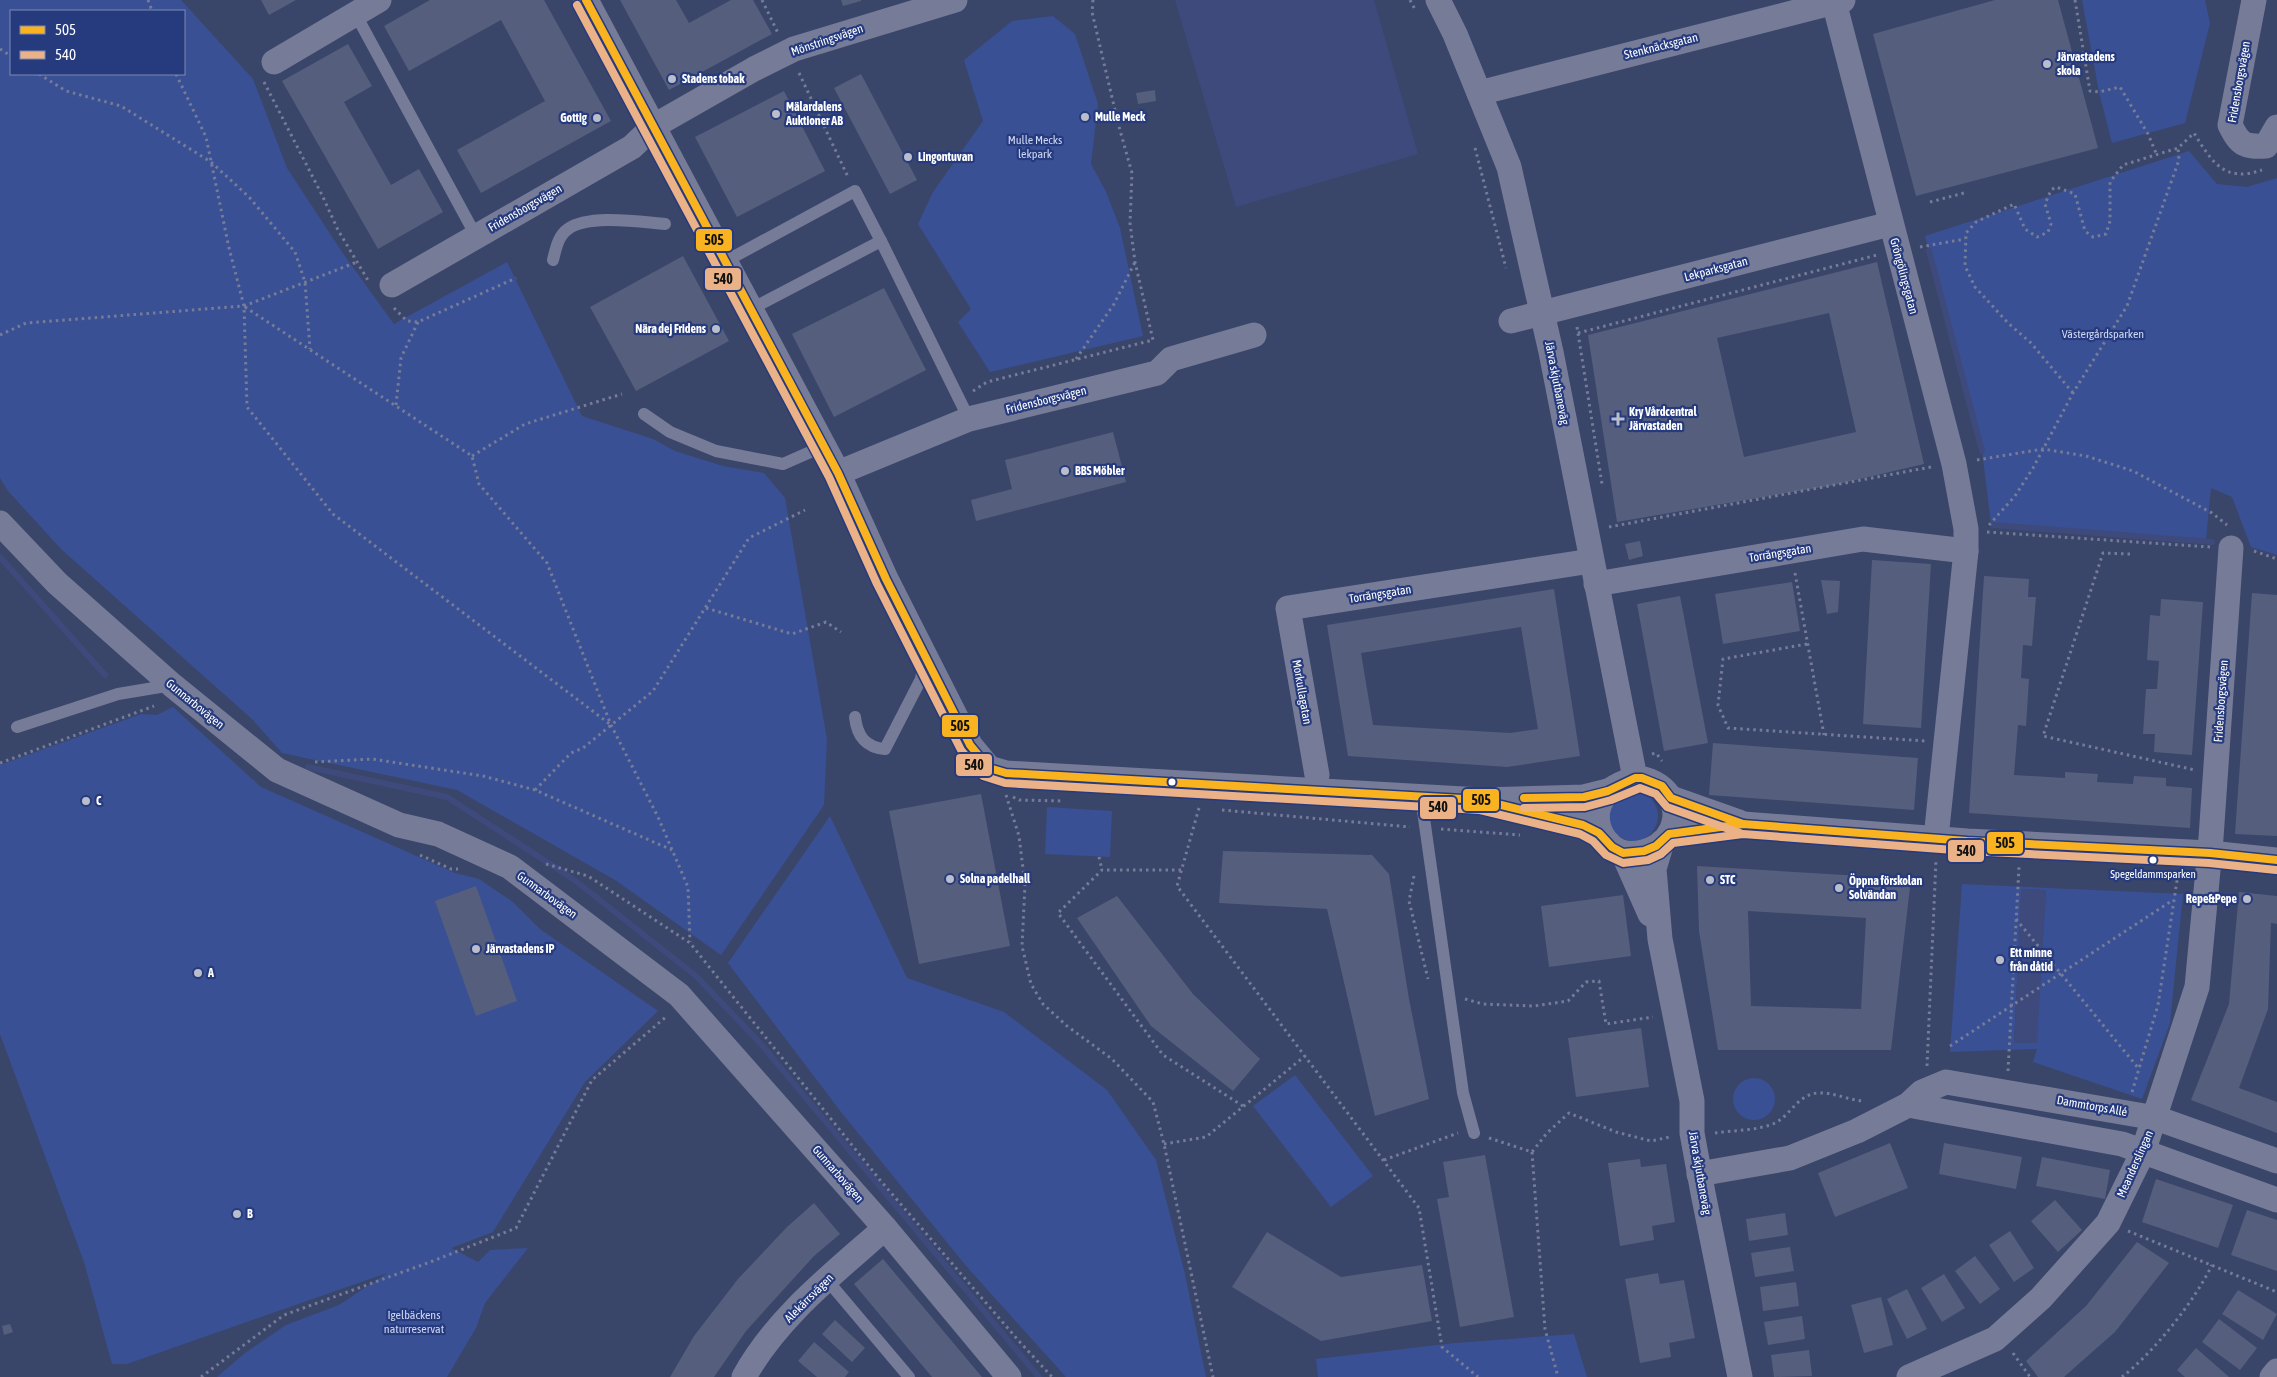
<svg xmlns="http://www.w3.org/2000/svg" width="2277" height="1377" viewBox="0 0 2277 1377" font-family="'Asap Condensed',sans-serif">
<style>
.green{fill:#3a5094;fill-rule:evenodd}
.water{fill:#3d4a7b}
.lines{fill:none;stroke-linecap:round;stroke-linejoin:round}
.stream{stroke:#3d4a7b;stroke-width:6}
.building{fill:#555e7c;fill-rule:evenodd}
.path{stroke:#767c98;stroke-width:3;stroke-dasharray:2.5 4;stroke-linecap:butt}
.service{stroke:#767c98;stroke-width:12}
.minor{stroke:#767c98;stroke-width:25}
.bus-1-casing{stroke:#263a7e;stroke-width:11}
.bus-2-casing{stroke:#263a7e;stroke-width:11}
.bus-1{stroke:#f9b220;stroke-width:8}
.bus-2{stroke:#ebb288;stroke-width:8}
.poi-dot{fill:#babecb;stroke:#263a7e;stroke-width:2}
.bus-dot{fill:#fff;stroke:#263a7e;stroke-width:2}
.labels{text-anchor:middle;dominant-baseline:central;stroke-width:4.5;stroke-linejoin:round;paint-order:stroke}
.bus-label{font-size:11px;fill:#fff;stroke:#263a7e}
.street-label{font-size:12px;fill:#fff;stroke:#263a7e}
.poi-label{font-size:12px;font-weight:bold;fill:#fff;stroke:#263a7e;text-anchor:start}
.park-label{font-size:12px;fill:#cfd8f4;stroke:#263a7e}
.line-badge{stroke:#263a7e;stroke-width:2}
.pale-badge-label{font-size:14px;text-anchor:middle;font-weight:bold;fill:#111}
</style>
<rect width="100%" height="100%" fill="#3a456a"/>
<g class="green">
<path d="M0,0H181L253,79L287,168L344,255L394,324L507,262L582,416L653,439L675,451L723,466L764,473L785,498L827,739L824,805L721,955L615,880L457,790L282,753L253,720L61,549L8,491L0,478ZM184,11V74H11V11Z"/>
<path d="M2082,0H2205L2210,23L2185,123L2112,143L2099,92Z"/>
<path d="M1053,16L1075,34L1098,104L1091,164L1106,192L1120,228L1143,336L990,372L958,322L971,309L918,224L933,192L983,121L964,60L1012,21Z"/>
<path d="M2189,151L2217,184L2247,187L2277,178V555L2251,547L2232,497L2211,488L2206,540L1991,524L1982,451L1925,236Z"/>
<path d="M173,707L261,787L455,873L479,879L513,902L540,929L658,1011L585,1082L493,1232L451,1248L478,1262L490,1250L528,1248L485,1303L476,1328L447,1377H217L245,1353L286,1325L339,1305L387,1273L127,1364H112L84,1262L0,1034V765L141,714L157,715Z"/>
<circle cx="1633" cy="816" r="25"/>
<path d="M1047,807L1112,811L1110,857L1045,854Z"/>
<path d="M830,816L907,978L1004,1012L1107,1090L1156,1160L1185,1274L1206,1377H1066L967,1267L841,1112L728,963Z"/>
<path d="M1962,884L2183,894L2170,1023L2142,1099L2033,1062L2037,1049L1950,1052ZM2022,889L2046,890L2036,1043H2014Z"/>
<path d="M1295,1075L1373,1176L1331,1207L1253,1106Z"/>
<circle cx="1754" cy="1099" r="21"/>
<path d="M1574,1334L1587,1377H1318L1316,1359L1455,1343Z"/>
</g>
<g class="water">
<path d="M1175,0H1374L1418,154L1236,207Z"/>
<path d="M2021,889L2046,890L2037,1043H2014Z"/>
</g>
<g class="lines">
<g class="stream">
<path d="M1929,251L1982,451"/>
<path d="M1993,525L2212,542"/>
<path d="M0,557L105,675"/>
<path d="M308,767L447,797L573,879L696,976L760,1043L1039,1377"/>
</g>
</g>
<g class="building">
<path d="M261,0H296L269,15Z"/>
<path d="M430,0H544L611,121L481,193L457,150L545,101L501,20L409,71L384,26Z"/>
<path d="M620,0H676L689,23L731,0H753L772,34L669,90Z"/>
<path d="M841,0H861V1L843,6Z"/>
<path d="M1995,0H2058L2098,148L1916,196L1873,34Z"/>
<path d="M348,44L372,86L344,102L391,185L419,169L443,212L378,249L282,81Z"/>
<path d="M861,74L917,180L890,194L834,88Z"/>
<path d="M1155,90L1156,101L1138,104L1136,93Z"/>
<path d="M784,91L825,171L737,217L695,137Z"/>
<path d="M683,256L729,341L636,391L590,307Z"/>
<path d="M1877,262L1924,464L1834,485L1617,522L1588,335ZM1829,313L1856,432L1744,457L1717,338Z"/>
<path d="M884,288L926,370L834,417L792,334Z"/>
<path d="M1113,432L1126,482L976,521L971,500L1012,489L1005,460Z"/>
<path d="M1640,541L1643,556L1629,560L1625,544Z"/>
<path d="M1872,560L1931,564L1921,728L1863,724Z"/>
<path d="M1984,576L2029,579L2028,597H2036L2032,646L2023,645L2021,678L2029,679L2026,726L2018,725L2014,775L2065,778V772L2098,774L2097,782L2133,784L2134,776L2166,778V786L2192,788L2190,828L1969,813Z"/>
<path d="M1821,580L1840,581L1838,612L1827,614Z"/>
<path d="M1792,582L1800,631L1723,644L1715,594Z"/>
<path d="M1554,589L1580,756L1507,767L1348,756L1327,625ZM1521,627L1538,729L1510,733L1373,725L1361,653Z"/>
<path d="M2252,593L2277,595V836L2235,834Z"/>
<path d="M1680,596L1708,743L1664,751L1637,604Z"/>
<path d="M2161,599L2203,602L2192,755L2154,752L2155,734H2143L2146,689H2157L2159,661L2147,660L2150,615L2160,616Z"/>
<path d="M1713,743L1918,758L1914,810L1709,795Z"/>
<path d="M981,794L1010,946L919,964L889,811Z"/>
<path d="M1223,851L1372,855L1389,874L1409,999L1429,1099L1375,1116L1327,909L1219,903Z"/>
<path d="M1697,866L1911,879L1891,1050H1718L1699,931ZM1748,911L1866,918L1861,1009L1751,1006Z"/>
<path d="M476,886L517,1001L476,1016L435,901Z"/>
<path d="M2239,892L2277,896V924L2271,923L2268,1009L2239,1088L2277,1102V1133L2191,1100L2229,1004Z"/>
<path d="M1623,895L1631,956L1549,967L1541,906Z"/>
<path d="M1117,896L1193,994L1260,1059L1233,1091L1151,1026L1077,918Z"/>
<path d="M1641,1028L1649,1087L1576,1097L1568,1038Z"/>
<path d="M1890,1143L1908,1188L1835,1217L1818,1173Z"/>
<path d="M1944,1143L2022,1157L2016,1189L1939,1174Z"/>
<path d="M1485,1155L1514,1317L1460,1327L1437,1199L1449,1197L1443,1162Z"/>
<path d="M2042,1157L2110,1170L2105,1199L2036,1186Z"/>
<path d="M1640,1159L1641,1167L1666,1164L1675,1222L1652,1226L1654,1240L1620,1246L1608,1163Z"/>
<path d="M2156,1179L2233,1205L2218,1248L2142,1222Z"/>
<path d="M2055,1200L2082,1230L2058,1252L2031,1221Z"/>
<path d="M814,1203L840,1234L814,1256L746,1331L714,1377H670L694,1336L738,1279L787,1227Z"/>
<path d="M2247,1210L2277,1220V1271L2231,1255Z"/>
<path d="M1785,1213L1788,1235L1749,1241L1746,1219Z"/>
<path d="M2010,1231L2034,1268L2014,1282L1989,1245Z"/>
<path d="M1267,1232L1341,1277L1422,1265L1432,1321L1321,1341L1232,1287Z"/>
<path d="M2137,1242L2169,1263L2115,1332L2082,1361L2064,1377H2038L2026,1361L2086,1306Z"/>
<path d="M1790,1247L1794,1271L1755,1277L1751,1253Z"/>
<path d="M1975,1256L2000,1289L1980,1304L1955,1271Z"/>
<path d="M883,1259L950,1339L982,1377H932L854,1284Z"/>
<path d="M1658,1273L1660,1284L1684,1280L1695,1338L1669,1343L1671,1357L1640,1363L1625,1279Z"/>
<path d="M1944,1274L1965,1308L1942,1322L1921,1288Z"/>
<path d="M1796,1282L1799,1306L1763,1311L1760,1287Z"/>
<path d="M1907,1289L1927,1329L1907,1339L1887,1299Z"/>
<path d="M2238,1290L2277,1314L2263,1340L2222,1314Z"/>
<path d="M1881,1297L1893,1345L1864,1353L1851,1305Z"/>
<path d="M1802,1316L1805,1339L1768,1345L1764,1322Z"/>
<path d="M2219,1319L2257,1348L2240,1370L2202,1342Z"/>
<path d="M835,1320L865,1348L852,1362L822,1334Z"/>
<path d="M10,1324L13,1332L4,1335L2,1326Z"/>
<path d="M814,1342L849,1372L845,1377H817L798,1361Z"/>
<path d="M2196,1348L2229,1377H2185L2177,1370Z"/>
<path d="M1809,1350L1812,1376L1774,1377L1771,1355Z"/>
</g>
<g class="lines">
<g class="path">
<path d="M148,0L152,11"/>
<path d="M762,0L778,33"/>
<path d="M1093,0L1092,12L1118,123L1132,173L1130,223L1135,262L1153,340"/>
<path d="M1410,0L1416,11"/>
<path d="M2075,0L2090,91L2099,92L2120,87L2148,134L2156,153"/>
<path d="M0,49L11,56"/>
<path d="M799,73L848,177"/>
<path d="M39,74L66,91L121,106L211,162L249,197L295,252L305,282L310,349"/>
<path d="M176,74L206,137L229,248L244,306L247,407L333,514L611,725"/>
<path d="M264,82L322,195L338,230L369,282"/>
<path d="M1475,148L1506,268"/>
<path d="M1930,202L1964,193"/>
<path d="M1920,247L1965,239"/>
<path d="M245,307L472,456L479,484L547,563L611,725L658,817L688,887L690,942"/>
<path d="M394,308L407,321L418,322L516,278"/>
<path d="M1577,327L1602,484"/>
<path d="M1578,333L1877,255"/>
<path d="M0,335L26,323L244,306L357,262"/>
<path d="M1076,359L1114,304L1135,262"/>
<path d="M973,391L987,382L1153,340"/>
<path d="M2073,393L2031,343L2008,323L1975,287L1965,266L1966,233L1976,222L2014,204L2025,229L2037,237L2048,232L2051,224L2045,204L2051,190L2056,187L2075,194L2085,231L2093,237L2106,234L2110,221V182L2123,165L2178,148L2194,133C2212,162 2224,183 2262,170"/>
<path d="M396,405L401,358L418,322"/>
<path d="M472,456L525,424L622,394"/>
<path d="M1977,460L2043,449L2086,456L2133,471L2212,513L2227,525"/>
<path d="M1989,525L2015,496L2033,468L2073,393L2127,306L2179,160L2178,148"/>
<path d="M1609,527L1931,467"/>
<path d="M1987,532L2210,547"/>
<path d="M2254,551L2277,559"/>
<path d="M2130,554L2103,553L2043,736L2195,770"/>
<path d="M1795,573L1824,735"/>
<path d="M706,608L792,634L826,622L841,632"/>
<path d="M1807,644L1723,659L1718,705L1728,728L1925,741"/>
<path d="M1652,754L1656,753L1662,761"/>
<path d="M315,762L372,759L483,776L535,790L672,850"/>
<path d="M0,763L154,706"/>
<path d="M535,790L571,753L583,748L653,691L749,538L805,510"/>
<path d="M1006,795L1019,836L1025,885L1022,946L1031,984L1043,1004L1067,1026L1112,1059L1153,1102L1164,1144L1213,1377"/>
<path d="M1013,797L1019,800L1064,801"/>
<path d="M1199,808L1177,886L1419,1208L1442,1347L1478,1377"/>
<path d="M1222,810L1410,827"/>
<path d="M1441,829L1520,835"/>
<path d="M420,855L451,869H458"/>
<path d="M1099,857L1102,870"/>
<path d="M546,864L588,876L690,943L880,1180L1018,1340L1052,1377"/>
<path d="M1181,870H1102L1058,913L1163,1055L1243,1106"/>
<path d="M1414,876L1409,901L1428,979"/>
<path d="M2016,919L2139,1069"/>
<path d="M1465,999L1483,1004L1534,1006L1568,1001L1586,982L1599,981L1606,1024L1653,1017"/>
<path d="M1950,1046L2173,900"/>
<path d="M1927,1066L1936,860"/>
<path d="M2008,1071L2019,867"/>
<path d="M2132,1092L2158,1005L2178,874"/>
<path d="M1715,1133C1734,1130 1757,1131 1775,1123C1791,1115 1798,1094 1818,1093C1833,1092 1848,1100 1863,1101"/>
<path d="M1489,1138L1532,1152L1547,1133L1569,1113L1616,1132L1651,1141L1670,1137"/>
<path d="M1164,1144L1206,1137L1305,1056"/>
<path d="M1532,1152L1545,1329L1558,1377"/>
<path d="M1384,1160L1458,1133"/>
<path d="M2128,1231L2277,1292"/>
<path d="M2013,1353L2030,1377"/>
<path d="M201,1377L284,1315L433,1261L516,1228L592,1080L667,1016"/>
<path d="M2122,1377C2154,1352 2194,1302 2212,1265"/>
</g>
<g class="service">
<path d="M355,13L476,236"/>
<path d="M881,241L969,419"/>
<path d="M553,260C556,248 558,236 568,229C589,214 640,222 665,224"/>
<path d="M726,261L855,191L881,241L751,309"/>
<path d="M644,414L670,432L716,451L783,464L824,446"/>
<path d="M855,717C857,736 865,747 885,749L921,679L924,662"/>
<path d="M17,727L118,694L172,685"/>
<path d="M1421,797L1463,1093L1474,1133"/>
<path d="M833,1287L909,1377"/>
</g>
<g class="minor">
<path d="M586,0L838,473L886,579L970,745L989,768L1006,773L1481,800L1584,797L1608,791"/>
<path d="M1438,0L1455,34L1509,167L1551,352L1635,778"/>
<path d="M2254,0L2230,125C2240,145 2244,147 2266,146L2277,127"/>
<path d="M1834,2L1954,464L1966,529V551L1936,838"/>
<path d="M274,62L379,0"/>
<path d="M1479,93L1843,0"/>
<path d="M392,285L632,147L654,126L754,69L794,49L955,0"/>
<path d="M1511,321L1890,224"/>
<path d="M838,473L969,419L1157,373L1171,359L1254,335"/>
<path d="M0,523L57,583L172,685L277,770L399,825L438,834L510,867L679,995L885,1228L1009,1377"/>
<path d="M1596,584L1863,539L1966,551"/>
<path d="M1317,775L1288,608L1591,561"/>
<path d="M1635,778C1663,779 1685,805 1670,833C1660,852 1626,861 1610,845C1595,831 1592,808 1608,792C1615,785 1626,782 1635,778Z"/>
<path d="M1671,798L1739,822"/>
<path d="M1514,808L1583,825L1599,833"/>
<path d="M1669,834L1743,824L1967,841L2210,853L2277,860"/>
<path d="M1662,842L1654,869L1660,939L1692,1101V1133L1703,1193L1740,1377"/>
<path d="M1623,853L1650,914"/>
<path d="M1908,1105L2122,1144L2277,1200"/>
<path d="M1699,1174L1790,1158L1857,1131L1908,1105L1922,1092L1946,1082L2156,1118L2277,1161"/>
<path d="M744,1377C777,1317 834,1273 885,1228"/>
<path d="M1909,1377L1995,1339L2041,1298L2108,1223L2143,1152L2197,987L2211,838L2231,548"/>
<path d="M2272,1377L2277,1371"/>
</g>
<g class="bus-1-casing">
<g id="bus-1">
<path d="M586,0L838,473L886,579L970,745L989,768L1006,773L1481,800L1583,825L1599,833L1612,847L1623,853L1644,851L1656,846L1669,834L1743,824L1967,841L2210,853L2277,860"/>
<path d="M1524,798L1584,797L1608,791L1635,778H1642L1662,786L1671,798L1743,824"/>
</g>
</g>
<g class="bus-2-casing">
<g id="bus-2">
<path d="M577,5L829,477L877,584L961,750L983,776L1005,783L1480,810L1580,834L1593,841L1606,855L1623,863L1648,860L1661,854L1673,843L1743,834L1967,851L2209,863L2276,870"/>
<path d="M1524,808L1585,807L1611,800L1640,788L1656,794L1667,807L1740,833"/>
</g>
</g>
<use href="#bus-1" class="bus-1"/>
<use href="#bus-2" class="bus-2"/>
</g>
<g class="poi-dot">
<circle cx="2047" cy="64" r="5"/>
<circle cx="672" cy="79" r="5"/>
<circle cx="776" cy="114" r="5"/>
<circle cx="1085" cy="117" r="5"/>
<circle cx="597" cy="118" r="5"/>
<circle cx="908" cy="157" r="5"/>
<circle cx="716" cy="329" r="5"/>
<path d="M1615.5 411.5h5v5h5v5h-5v5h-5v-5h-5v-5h5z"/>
<circle cx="1065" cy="471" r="5"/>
<circle cx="86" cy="801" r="5"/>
<circle cx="950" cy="879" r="5"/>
<circle cx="1710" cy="880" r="5"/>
<circle cx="1839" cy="888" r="5"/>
<circle cx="2247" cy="899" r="5"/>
<circle cx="476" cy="949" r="5"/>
<circle cx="2000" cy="960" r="5"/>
<circle cx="198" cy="973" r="5"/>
<circle cx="237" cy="1214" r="5"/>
</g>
<g class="bus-dot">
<circle cx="1172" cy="782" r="4.5"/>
<circle cx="2153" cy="860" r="4.5"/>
</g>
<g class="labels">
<g class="bus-label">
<text x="2153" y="874">Spegeldammsparken</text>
</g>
<g class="street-label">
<text transform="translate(827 40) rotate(-19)">Mönstringsvägen</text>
<text transform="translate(1661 46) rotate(-14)">Stenknäcksgatan</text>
<text transform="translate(2239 82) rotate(-80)">Fridensborgsvägen</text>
<text transform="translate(525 208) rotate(-30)">Fridensborgsvägen</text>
<text transform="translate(1716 269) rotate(-15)">Lekparksgatan</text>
<text transform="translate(1904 276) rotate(75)">Gröngölingsgatan</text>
<text transform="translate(1557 383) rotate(79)">Järva skjutbaneväg</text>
<text transform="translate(1046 400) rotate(-14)">Fridensborgsvägen</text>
<text transform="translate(1780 553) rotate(-9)">Torrängsgatan</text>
<text transform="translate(1380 594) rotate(-9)">Torrängsgatan</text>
<text transform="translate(1302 692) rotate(80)">Morkullagatan</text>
<text transform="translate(2221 701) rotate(-86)">Fridensborgsvägen</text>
<text transform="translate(195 704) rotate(39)">Gunnarbovägen</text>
<text transform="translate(547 895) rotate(36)">Gunnarbovägen</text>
<text transform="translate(2092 1106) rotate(10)">Dammtorps Allé</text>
<text transform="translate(2135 1164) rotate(-66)">Meanderslingan</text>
<text transform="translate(1700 1173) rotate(80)">Järva skjutbaneväg</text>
<text transform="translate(838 1174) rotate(49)">Gunnarbovägen</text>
<text transform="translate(809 1298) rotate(-45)">Alekärrsvägen</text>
</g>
<g class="poi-label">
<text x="2057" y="57">Järvastadens<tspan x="2057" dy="14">skola</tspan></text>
<text x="682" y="79">Stadens tobak</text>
<text x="786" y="107">Mälardalens<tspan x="786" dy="14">Auktioner AB</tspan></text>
<text x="1095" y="117">Mulle Meck</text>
<text x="587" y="118" text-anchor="end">Gottig</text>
<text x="918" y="157">Lingontuvan</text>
<text x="706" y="329" text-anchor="end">Nära dej Fridens</text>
<text x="1629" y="412">Kry Vårdcentral<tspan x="1629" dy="14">Järvastaden</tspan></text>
<text x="1075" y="471">BBS Möbler</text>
<text x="96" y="801">C</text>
<text x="960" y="879">Solna padelhall</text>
<text x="1720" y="880">STC</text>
<text x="1849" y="881">Öppna förskolan<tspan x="1849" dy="14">Solvändan</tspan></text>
<text x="2237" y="899" text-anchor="end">Repe&amp;Pepe</text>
<text x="486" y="949">Järvastadens IP</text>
<text x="2010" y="953">Ett minne<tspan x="2010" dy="14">från dåtid</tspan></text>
<text x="208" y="973">A</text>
<text x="247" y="1214">B</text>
</g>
<g class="park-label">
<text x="1035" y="140">Mulle Mecks<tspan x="1035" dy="14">lekpark</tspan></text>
<text x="2103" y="334">Västergårdsparken</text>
<text x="414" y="1315">Igelbäckens<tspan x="414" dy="14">naturreservat</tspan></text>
</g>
</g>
<g class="line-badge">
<rect x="695" y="228" width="38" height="24" rx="5" fill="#f9b220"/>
<rect x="704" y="267" width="38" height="24" rx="5" fill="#ebb288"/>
<rect x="941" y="714" width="38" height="24" rx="5" fill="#f9b220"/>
<rect x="955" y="753" width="38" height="24" rx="5" fill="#ebb288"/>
<rect x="1462" y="788" width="38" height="24" rx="5" fill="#f9b220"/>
<rect x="1419" y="796" width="38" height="24" rx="5" fill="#ebb288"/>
<rect x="1986" y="831" width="38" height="24" rx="5" fill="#f9b220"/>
<rect x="1947" y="839" width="38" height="24" rx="5" fill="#ebb288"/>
</g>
<g class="pale-badge-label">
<text x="714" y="245">505</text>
<text x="723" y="284">540</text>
<text x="960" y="731">505</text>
<text x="974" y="770">540</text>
<text x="1481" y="805">505</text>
<text x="1438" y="812">540</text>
<text x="2005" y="848">505</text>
<text x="1966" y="856">540</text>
</g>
<rect x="10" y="10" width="175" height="65" fill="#263a7e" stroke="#7d89b2"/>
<rect x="20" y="26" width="25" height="8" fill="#f9b220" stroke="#7d89b2"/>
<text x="55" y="35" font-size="15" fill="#ffffff">505</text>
<rect x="20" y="51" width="25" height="8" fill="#ebb288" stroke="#7d89b2"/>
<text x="55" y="60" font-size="15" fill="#ffffff">540</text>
</svg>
